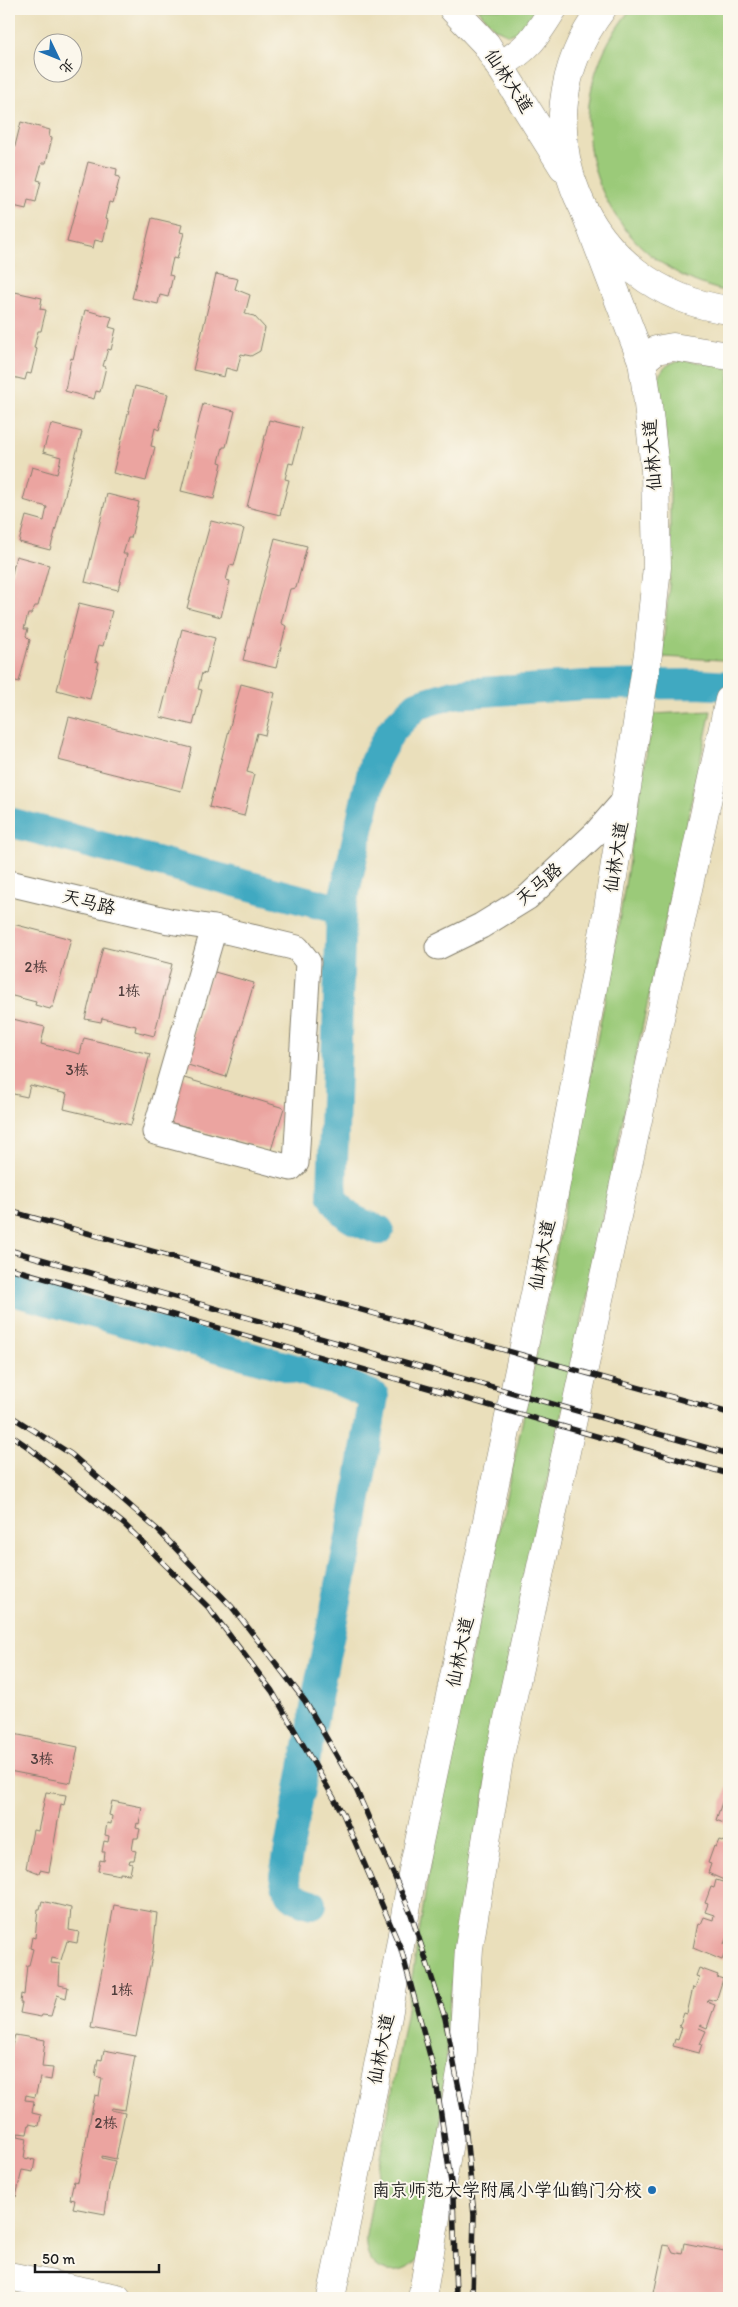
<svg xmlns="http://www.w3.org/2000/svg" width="738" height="2307" viewBox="0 0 738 2307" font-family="Itim,'LXGW WenKai TC',sans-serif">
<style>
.green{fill:#9bca79;stroke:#5c734a}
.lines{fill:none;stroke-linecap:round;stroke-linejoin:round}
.river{stroke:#41a9c1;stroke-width:30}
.building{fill:#eba4a0}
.minor-casing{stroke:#837e6c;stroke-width:27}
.major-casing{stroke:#837e6c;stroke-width:29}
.minor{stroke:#fff;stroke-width:25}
.major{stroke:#fff;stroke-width:28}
.rail-casing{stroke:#1c1c1c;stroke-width:5.5}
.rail{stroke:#fbf7ec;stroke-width:4;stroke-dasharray:11;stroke-linecap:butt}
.poi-dot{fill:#1f6fb2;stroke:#fbf7ec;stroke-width:2}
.labels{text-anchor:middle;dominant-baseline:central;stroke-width:4;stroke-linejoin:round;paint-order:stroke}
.number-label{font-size:15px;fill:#503e3d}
.street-label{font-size:18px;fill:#1c1c1c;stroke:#fbf7ec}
.poi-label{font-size:18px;fill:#1c1c1c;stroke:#fbf7ec;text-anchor:end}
</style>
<rect width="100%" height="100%" fill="#fbf7ec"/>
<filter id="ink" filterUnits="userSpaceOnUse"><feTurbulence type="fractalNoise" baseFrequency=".02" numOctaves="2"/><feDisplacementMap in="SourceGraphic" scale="10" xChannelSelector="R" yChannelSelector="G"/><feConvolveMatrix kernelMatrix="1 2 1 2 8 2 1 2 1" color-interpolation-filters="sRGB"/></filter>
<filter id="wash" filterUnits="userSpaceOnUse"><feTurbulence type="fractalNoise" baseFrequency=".0096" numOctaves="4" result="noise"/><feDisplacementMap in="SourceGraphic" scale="20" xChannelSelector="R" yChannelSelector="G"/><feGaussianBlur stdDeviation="1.12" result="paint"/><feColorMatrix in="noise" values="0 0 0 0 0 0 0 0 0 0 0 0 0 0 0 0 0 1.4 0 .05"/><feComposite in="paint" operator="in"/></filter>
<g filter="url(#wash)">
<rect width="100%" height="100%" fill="#eadfbb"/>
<g class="green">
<path d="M478,9H539L525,29L509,35L494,28Z"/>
<path d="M631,9H729V292C597,264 543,113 631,9Z"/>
<path d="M682,360L729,366V635L723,660L662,657L670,576V488L665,430L657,378C664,367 669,362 682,360Z"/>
<path d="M711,711L631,1079L576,1350L506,1672L450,1999L440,2139L418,2259C395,2284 362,2269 366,2235L405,2021L442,1789L530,1387L614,952L653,714Z"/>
</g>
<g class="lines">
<g class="river">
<path d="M9,822L341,910"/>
<path d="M379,1230C355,1221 343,1218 332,1194L341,910L374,762L391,731L417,705L453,694L585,685L698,684L729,686"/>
<path d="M9,1290L339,1381L374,1396L352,1528L320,1681L284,1876C288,1896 293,1898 312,1904"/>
</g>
</g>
<g id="blocks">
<g class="building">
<path d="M21,122L50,130L49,137L52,138L46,163H42L37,180L41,181L36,202L28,200L26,209L9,205V170Z"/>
<path d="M88,162L117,169L116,176L120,177L113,203L109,202L105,219L108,220L103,242L95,240L93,248L67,242Z"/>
<path d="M152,218L182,225L180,232L184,233L177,259L173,258L169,275L173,276L168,297L160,295L158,304L132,298Z"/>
<path d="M216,274L238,279L235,289L250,295L245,314L254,316L265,328L260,351L251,356L241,354L237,371L226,368L224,377L193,370Z"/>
<path d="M15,292L42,298L40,309L46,310L41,331H38L34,348L37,349L31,374L27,373L25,380L9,376V318Z"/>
<path d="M85,310L112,317L109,327L116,329L111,350L108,349L103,366L106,367L100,392L96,391L94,399L65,391L71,358L73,359Z"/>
<path d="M135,386L168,394L159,430L155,428L151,446L155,447L146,481L113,473Z"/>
<path d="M203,404L235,411L226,447H223L219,462L222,463L214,499L181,491Z"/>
<path d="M269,420L302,428L293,464L289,463L285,479L289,480L280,515L247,507Z"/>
<path d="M51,424L82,432L50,550L19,542L26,516L44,521L47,507L23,500L32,467L57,474L61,457L43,452Z"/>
<path d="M107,494L139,502L131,538H128L123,554H127L118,590L85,582Z"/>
<path d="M211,521L244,529L234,566L230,565L226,580L230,581L221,617L187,608Z"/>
<path d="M275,538L307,546L296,588L290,589L281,623L286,626L276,668L243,660Z"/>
<path d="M16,556L49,565L38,606H35L31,614H28L24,629H28L26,636L30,640L19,682L9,679V587Z"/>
<path d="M79,603L112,611L103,646L99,645L95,661L99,662L90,699L57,690Z"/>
<path d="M182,629L215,638L206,674L202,673L198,689L202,690L193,725L160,717Z"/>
<path d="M241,684L275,693L265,735L257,733L247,772L254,774L244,816L209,807Z"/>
<path d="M69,717L192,748L181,791L58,760Z"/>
<path d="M9,923L71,939L53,1007H51L50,1009L35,1005L36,1002L9,995Z"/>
<path d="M103,947L172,964L154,1036L135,1031L136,1026L102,1018L101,1022L85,1019Z"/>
<path d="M211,971L254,983L226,1077L185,1064Z"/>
<path d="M9,1018L45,1027L41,1044L80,1054L84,1038L150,1054L131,1125L64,1109L67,1094L30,1085L27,1097L9,1093Z"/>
<path d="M181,1077L284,1108L271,1150L169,1122Z"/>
<path d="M9,1733L78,1747L71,1783L9,1771Z"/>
<path d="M729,1782V1825L716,1820Z"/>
<path d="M46,1792L66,1795L64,1805L61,1804L49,1872L40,1870L39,1873L26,1868L33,1830L38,1831Z"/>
<path d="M112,1801L142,1807L139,1824L137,1823L136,1828L140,1829L138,1838H134L132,1850L136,1851L134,1860H130L129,1863L132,1864L130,1874L120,1873V1875L98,1871L100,1860L104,1861L105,1852H102L104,1841L108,1842L109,1836L105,1835L107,1823L111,1824L112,1816L109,1815Z"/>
<path d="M719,1840L729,1843V1940L726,1939L724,1944L728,1945L722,1960L693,1948L698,1923L701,1924L704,1917L713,1920L714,1915L705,1912L708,1904L705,1903L711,1887L714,1888L716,1880L726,1883V1881L708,1873L711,1864L708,1863L714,1846L716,1847Z"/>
<path d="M42,1901L71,1908L69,1930L79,1932L77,1943L67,1941L61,1960L52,1958L51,1963L60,1964L59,1985L68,1987L66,1998L57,1995L51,2016L42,2015L41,2017L20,2013L22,2003H20L21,1994L24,1995L27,1965H29L33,1949L30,1948L32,1937L35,1938L38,1909H40Z"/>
<path d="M114,1905L157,1913L153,1951L136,2037L91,2028Z"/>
<path d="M699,1968L718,1975L717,1977L723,1979L716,2001L708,1999L707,2002L715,2005L707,2028L700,2025L699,2028L706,2031L700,2044H702L699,2053L673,2046L675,2039L678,2040L682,2028L679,2027L684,2013L687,2014L693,1987L695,1988L699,1977L696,1976Z"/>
<path d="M15,2035L45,2040L42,2067L53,2068L51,2080L40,2078L35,2097L26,2095L25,2100L34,2101L32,2113L41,2115L39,2126L29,2124L27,2134L18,2133V2136L27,2138L24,2158L35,2160L33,2172L22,2170L16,2197L9,2196V2069L11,2057L9,2056Z"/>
<path d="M104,2050L135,2056L125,2110L112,2108L111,2110L125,2113L116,2159L102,2156V2158L115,2161L109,2186L105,2214L73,2208L75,2200L70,2199L74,2181L78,2182L95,2095L99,2096L102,2078L95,2076L98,2059L102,2060Z"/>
<path d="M684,2243L729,2252V2298H653L664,2245L670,2246L673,2252L682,2254Z"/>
</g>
</g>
</g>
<g filter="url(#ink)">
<use href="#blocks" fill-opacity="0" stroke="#837e6c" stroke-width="1"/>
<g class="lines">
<g class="minor-casing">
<g id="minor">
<path d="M9,883L169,921L214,928"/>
<path d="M214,928L297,948L308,962L296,1163L291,1168L155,1132Z"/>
<path d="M438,947L481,926L528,897L597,832L625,800"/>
</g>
</g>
<g class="major-casing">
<g id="major">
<path d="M453,9L486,44L563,167"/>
<path d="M602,9C513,126 584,291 729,310"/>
<path d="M499,66C529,48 535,38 553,9"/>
<path d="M642,361L656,350L673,347L729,356"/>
<path d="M9,2276L117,2298"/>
<path d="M331,2298L388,2016L412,1875L535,1294L572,1100L608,908L648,654L657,567L655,470L647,395L642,361L585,212"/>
<path d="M422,2298L462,2067L469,1948L499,1760L729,700"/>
</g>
</g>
<use href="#minor" class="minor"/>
<use href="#major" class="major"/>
<g class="rail-casing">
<g id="rail">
<path d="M9,1211L729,1413"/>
<path d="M9,1250L729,1454"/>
<path d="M9,1268L729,1474"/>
<path d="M9,1415L71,1454L159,1531L232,1607L305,1701L356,1789L411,1914L445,2018L464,2114L474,2215L472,2298"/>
<path d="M9,1434L28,1447L124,1524L208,1607L272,1691L343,1814L401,1949L435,2074L453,2196L456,2298"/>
</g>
</g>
<use href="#rail" class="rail"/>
</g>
</g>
<circle class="poi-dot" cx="652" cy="2190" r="5"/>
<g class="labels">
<g class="number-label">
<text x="36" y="967">2栋</text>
<text x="129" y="991">1栋</text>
<text x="77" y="1070">3栋</text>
<text x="42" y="1759">3栋</text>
<text x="122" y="1990">1栋</text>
<text x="106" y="2123">2栋</text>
</g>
<g class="street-label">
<text transform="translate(509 81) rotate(57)">仙林大道</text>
<text transform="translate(652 455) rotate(-94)">仙林大道</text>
<text transform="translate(616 857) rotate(-81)">仙林大道</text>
<text transform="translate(539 884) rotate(-41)">天马路</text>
<text transform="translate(89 902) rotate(14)">天马路</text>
<text transform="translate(542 1255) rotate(-79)">仙林大道</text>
<text transform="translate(460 1652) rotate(-78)">仙林大道</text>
<text transform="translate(381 2049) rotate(-79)">仙林大道</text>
</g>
<g class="poi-label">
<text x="642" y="2190">南京师范大学附属小学仙鹤门分校</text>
</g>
</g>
<rect width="738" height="2307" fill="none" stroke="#fbf7ec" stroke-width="30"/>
<g transform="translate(58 58) rotate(133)"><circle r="24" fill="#fbf7ec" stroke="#a29f99"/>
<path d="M0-4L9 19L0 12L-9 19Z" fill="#1f6fb2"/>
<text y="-8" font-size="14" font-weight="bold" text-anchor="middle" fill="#1c1c1c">北</text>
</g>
<path d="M35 2264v8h124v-8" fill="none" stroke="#1c1c1c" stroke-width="2.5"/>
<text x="42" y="2264" font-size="15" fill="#1c1c1c" stroke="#fbf7ec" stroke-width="4" paint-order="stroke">50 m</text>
</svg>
